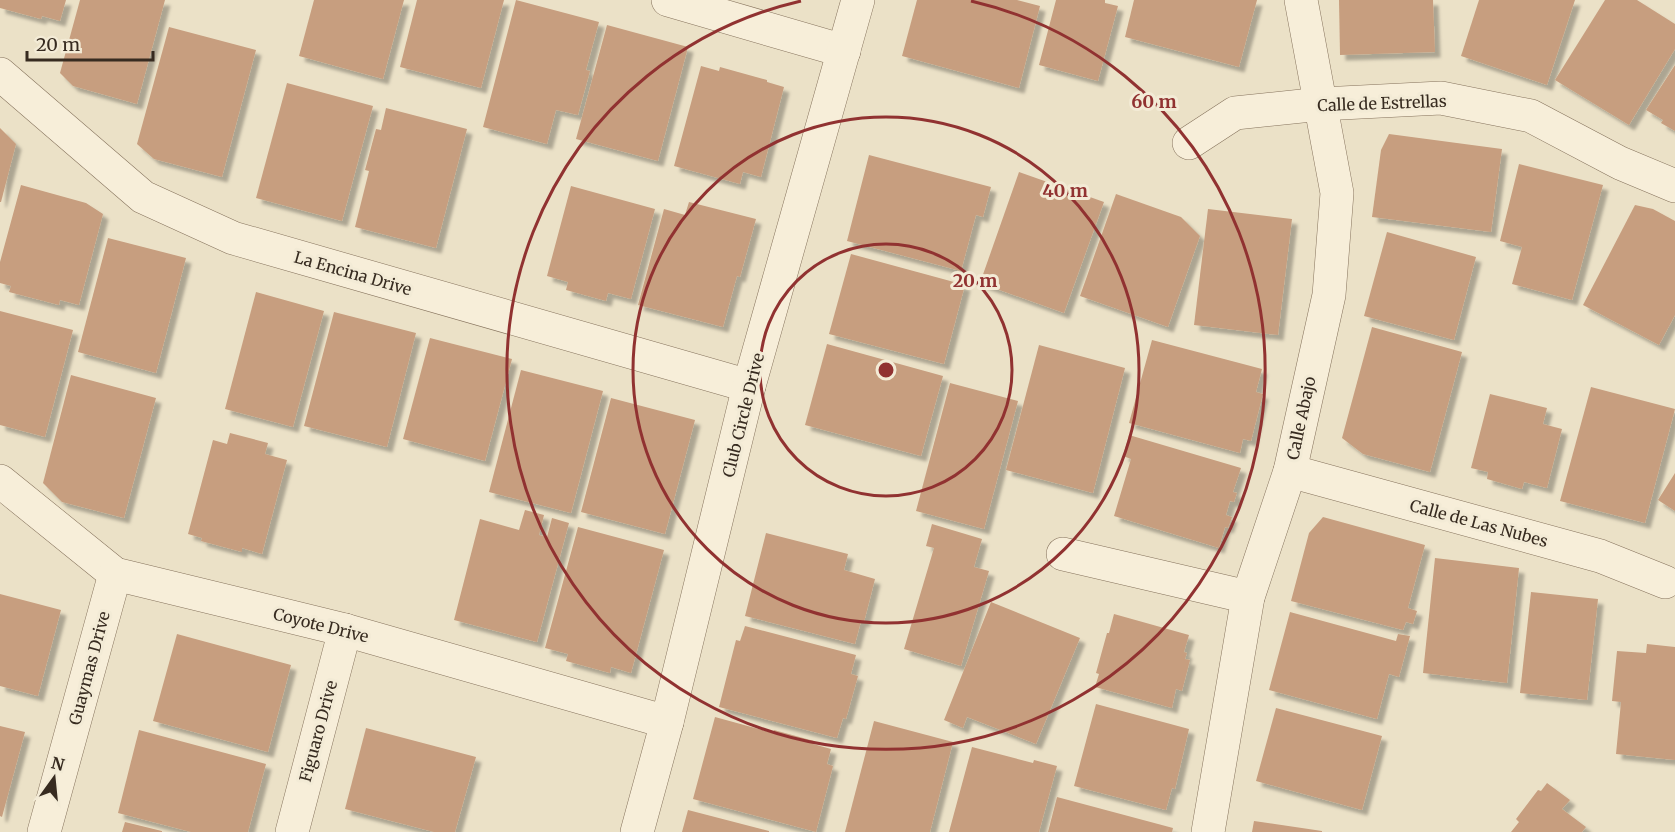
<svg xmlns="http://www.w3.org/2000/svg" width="1675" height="832" viewBox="0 0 1675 832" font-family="Merriweather,serif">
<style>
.building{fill:#c79e7f;filter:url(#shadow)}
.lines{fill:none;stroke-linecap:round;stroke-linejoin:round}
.minor-casing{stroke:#86735d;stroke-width:34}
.minor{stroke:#f7eed9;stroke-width:33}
.ring{fill:none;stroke:#913231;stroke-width:3}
.labels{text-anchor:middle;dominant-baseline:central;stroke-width:6;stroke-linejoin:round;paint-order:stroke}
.street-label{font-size:16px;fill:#372b20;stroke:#f3ebd6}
.centre{fill:#913231;stroke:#f3ebd6;stroke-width:3}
.ring-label{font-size:18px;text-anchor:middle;font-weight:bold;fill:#913231;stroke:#f3ebd6;stroke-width:6;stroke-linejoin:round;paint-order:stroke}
</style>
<defs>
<filter id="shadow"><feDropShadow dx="5.5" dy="5.5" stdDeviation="1.5" flood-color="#0004"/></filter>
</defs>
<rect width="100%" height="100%" fill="#ebe1c7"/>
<g class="building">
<path d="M0,0H66L60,21L42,16L41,19L0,8Z"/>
<path d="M80,0H165L137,104L73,86L60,73Z"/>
<path d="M314,0H404L383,79L299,56Z"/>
<path d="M417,0H504L481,88L400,67Z"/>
<path d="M516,0L599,22L586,70L590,71L578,115L556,110L547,144L483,127Z"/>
<path d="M917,0H1017L1040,6L1019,88L902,56Z"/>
<path d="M1056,0H1105V3L1118,6L1098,81L1039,65Z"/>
<path d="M1134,0H1257L1239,67L1125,37Z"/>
<path d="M1339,0H1433L1435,52L1340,55Z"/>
<path d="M1479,0H1575L1547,85L1461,56Z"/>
<path d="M1605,0H1637L1675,24V49L1629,125L1555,80Z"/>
<path d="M607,25L688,47L658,161L576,139Z"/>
<path d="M169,27L256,50L222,177L154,159L137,144Z"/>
<path d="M1675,65V131L1661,123L1663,120L1646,110Z"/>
<path d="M701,66L719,71L720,67L767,80V82L784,87L761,177L743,172L740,184L674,166Z"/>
<path d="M287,83L373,106L342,221L256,198Z"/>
<path d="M386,108L467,129L436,248L355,227L369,171L365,170L376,129L381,130Z"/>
<path d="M0,128L16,144L1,202H0Z"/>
<path d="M1389,134L1502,149L1491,232L1372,217L1381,150Z"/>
<path d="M869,155L991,187L983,217L976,215L961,271L847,241Z"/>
<path d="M1519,164L1603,185L1572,300L1512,284L1522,247L1500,241Z"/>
<path d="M1019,172L1104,202L1064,313L980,283Z"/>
<path d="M21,185L86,203L103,214L79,305L60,300L59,305L9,292L11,286L0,283V262Z"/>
<path d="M571,186L655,209L631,299L608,293L606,301L566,290L568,282L547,276Z"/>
<path d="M1116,194L1181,217L1200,236L1168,327L1080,296Z"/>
<path d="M689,202L756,219L740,277L737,276L723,327L638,305L664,209L685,215Z"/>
<path d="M1635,205L1653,209L1675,221V315L1659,345L1583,305Z"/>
<path d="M1208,209L1292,219L1278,335L1194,325Z"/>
<path d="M1387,232L1476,257L1454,340L1364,316Z"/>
<path d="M108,238L186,258L156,373L78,352Z"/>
<path d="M851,254L965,285L944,364L829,334Z"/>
<path d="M256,292L324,311L293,427L225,409Z"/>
<path d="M0,311L73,330L45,437L0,425Z"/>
<path d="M334,312L416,333L387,447L304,426Z"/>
<path d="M1372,327L1462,352L1430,472L1363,454L1342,438Z"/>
<path d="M430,338L512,359L485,461L403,439Z"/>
<path d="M1152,340L1262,369L1256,392L1263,394L1251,441L1243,439L1240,453L1129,423Z"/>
<path d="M827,344L943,376L921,456L805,425Z"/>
<path d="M1039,345L1125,368L1093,493L1006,470Z"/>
<path d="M521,370L603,391L571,513L489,492Z"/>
<path d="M71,375L156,398L124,518L62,502L43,483Z"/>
<path d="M950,383L1018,401L984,529L916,511Z"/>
<path d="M1591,387L1675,409L1645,523L1560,501Z"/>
<path d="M1490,394L1547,408L1543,424L1562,429L1547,488L1524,482L1522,489L1487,479L1488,472L1471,468Z"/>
<path d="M611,398L695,420L665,534L581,512Z"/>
<path d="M230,433L268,443L265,454L287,460L262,554L242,548V552L201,541L202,538L188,534L213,440L227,444Z"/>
<path d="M1129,435L1241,468L1233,492L1237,493L1234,502L1230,501L1226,515L1232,517L1228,528L1225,527L1219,548L1114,516L1131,459L1123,456Z"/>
<path d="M1675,473V511L1658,500Z"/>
<path d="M525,510L544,515L539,535L547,537L552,518L569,523L537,642L454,620L480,519L519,530Z"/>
<path d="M1323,517L1425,545L1408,608L1417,611L1413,624L1406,622L1403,630L1291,601L1309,533Z"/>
<path d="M932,524L982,539L974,567L989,571L961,666L904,649L934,548L926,546Z"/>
<path d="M578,527L664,550L631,673L611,667L610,673L566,661L568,654L545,648Z"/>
<path d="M766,533L848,554L844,570L875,579L864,622L861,621L855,644L745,616Z"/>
<path d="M1435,558L1519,568L1507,683L1423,673Z"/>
<path d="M1531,592L1598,599L1587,700L1520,693Z"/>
<path d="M0,594L61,610L38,696L0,686Z"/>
<path d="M991,602L1080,638L1036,744L967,717L963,728L944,720Z"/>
<path d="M1290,612L1396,641L1398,634L1410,636L1399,677L1389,674L1377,719L1269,690Z"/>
<path d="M1114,614L1189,635L1184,652L1187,653L1185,659L1190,660L1182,691L1176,689L1172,708L1095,687L1099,674L1096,673L1107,633H1109Z"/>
<path d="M745,626L856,655L851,674L858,676L846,719L843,718L837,738L719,707L736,640L740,641Z"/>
<path d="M177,634L291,665L268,752L153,721Z"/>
<path d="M1647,644L1675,647V760L1616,754L1621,702L1612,701L1617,651L1646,653Z"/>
<path d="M1096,704L1189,729L1175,789L1172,788L1166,810L1074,786Z"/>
<path d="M1276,708L1382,736L1362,810L1256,781Z"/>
<path d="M715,717L773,733L774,730L814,741L813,744L831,749L827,764L833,766L816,832L693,799Z"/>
<path d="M874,721L953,742L930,832H845Z"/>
<path d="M0,726L25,732L2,817L0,816Z"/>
<path d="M366,728L476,757L455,832H434L345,809Z"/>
<path d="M139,730L266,764L248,832H191L118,813Z"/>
<path d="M972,747L1033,763L1034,760L1057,766L1039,832H949Z"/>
<path d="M1547,783L1570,800L1562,809L1586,827L1582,832H1511L1519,822L1516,819L1538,790L1541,791Z"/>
<path d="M1057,797L1173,828L1172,832H1048Z"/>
<path d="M688,810L769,831V832H682Z"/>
<path d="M1254,821L1322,831V832H1252Z"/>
<path d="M125,822L162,831V832H122Z"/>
</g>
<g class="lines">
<g class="minor-casing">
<g id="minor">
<path d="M668,0L844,51"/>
<path d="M0,74L143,197L233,238L749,386"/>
<path d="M1189,143L1235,113L1321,104L1441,98L1531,116L1620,163L1675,186"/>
<path d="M1290,471L1600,556L1665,582"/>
<path d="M0,481L115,574L345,630L667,722"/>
<path d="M1063,554L1248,597"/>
<path d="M44,832L115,574"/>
<path d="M292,832L345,630"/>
<path d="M637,832L667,722L749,386L858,0"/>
<path d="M1208,832L1248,597L1290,471L1329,295L1337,193L1301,0"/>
</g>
</g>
<use href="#minor" class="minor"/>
</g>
<g class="ring">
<circle cx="886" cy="370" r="126"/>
<circle cx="886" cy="370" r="253"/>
<path d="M971 1A379 379 0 1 1 801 1"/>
</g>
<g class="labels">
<g class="street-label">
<text transform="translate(1382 103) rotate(-2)">Calle de Estrellas</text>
<text transform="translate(353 273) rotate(16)">La Encina Drive</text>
<text transform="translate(743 415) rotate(-76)">Club Circle Drive</text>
<text transform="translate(1301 418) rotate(-78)">Calle Abajo</text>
<text transform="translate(1479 523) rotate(15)">Calle de Las Nubes</text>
<text transform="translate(321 625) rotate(14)">Coyote Drive</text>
<text transform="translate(89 668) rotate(-75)">Guaymas Drive</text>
<text transform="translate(318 731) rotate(-75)">Figuaro Drive</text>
</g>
</g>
<circle cx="886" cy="370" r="9" class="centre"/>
<g class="ring-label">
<text x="1154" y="108">60 m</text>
<text x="1065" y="197">40 m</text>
<text x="975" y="287">20 m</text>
</g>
<g transform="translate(54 778) rotate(15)" stroke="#f3ebd6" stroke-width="4.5" paint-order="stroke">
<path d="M0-4.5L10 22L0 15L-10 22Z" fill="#372b20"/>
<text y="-9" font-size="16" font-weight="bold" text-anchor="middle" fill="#372b20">N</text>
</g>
<path d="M27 51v9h126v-9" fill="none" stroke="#372b20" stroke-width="3"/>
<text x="36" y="51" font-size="18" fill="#372b20" stroke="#f3ebd6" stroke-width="4.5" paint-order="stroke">20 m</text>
</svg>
